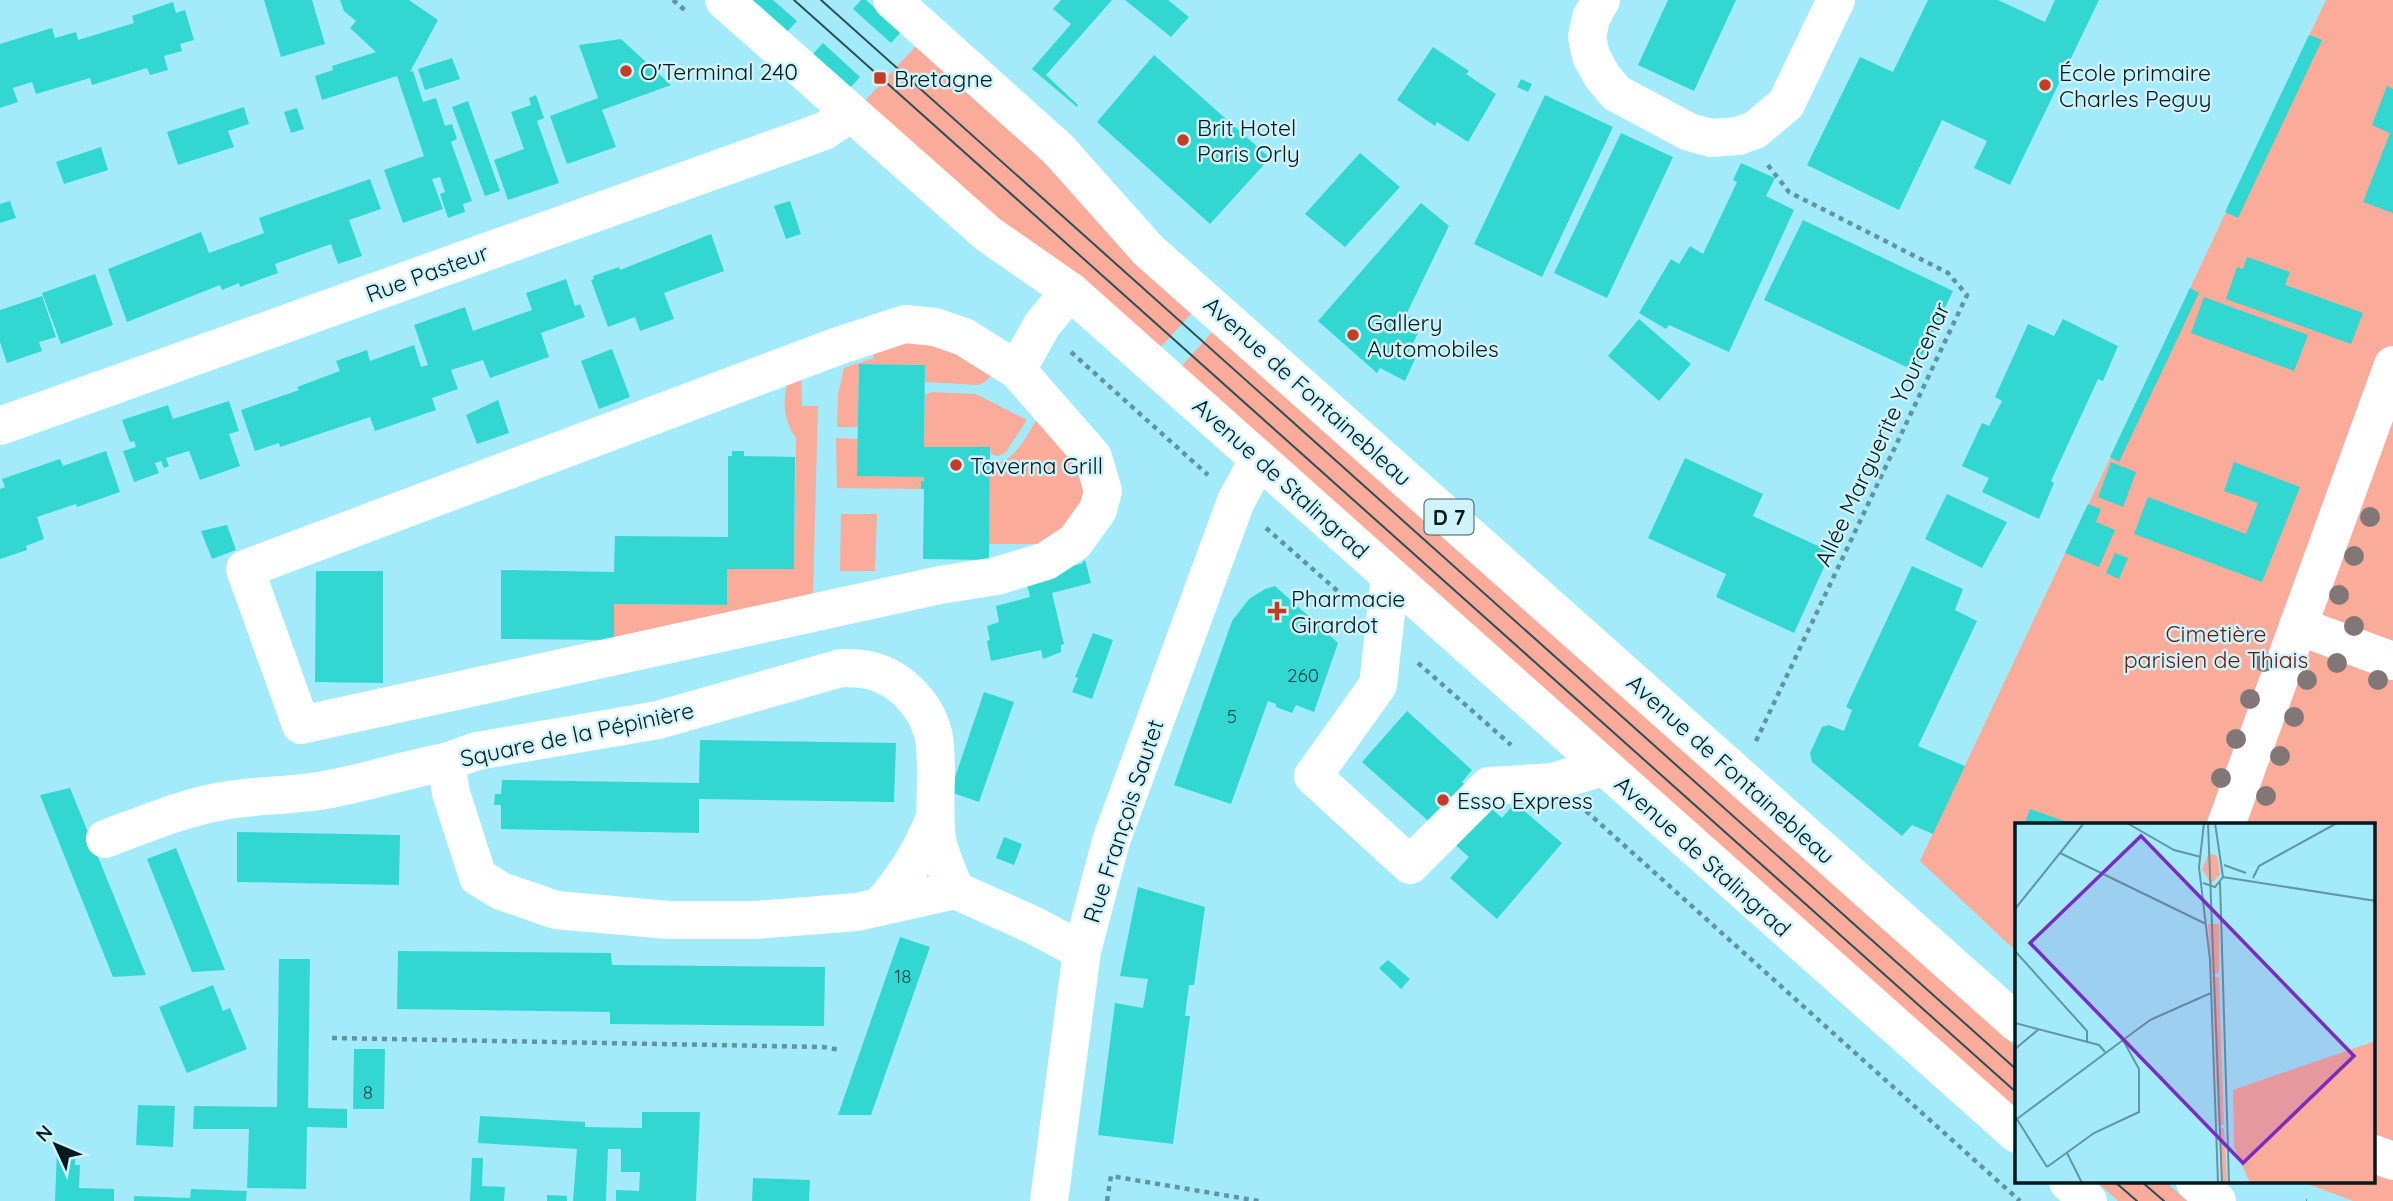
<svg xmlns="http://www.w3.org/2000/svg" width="2393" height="1201" viewBox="0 0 2393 1201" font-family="Quicksand,sans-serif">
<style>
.green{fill:#faab9a}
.building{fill:#32d7d2}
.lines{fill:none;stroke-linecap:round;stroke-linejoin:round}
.path{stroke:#60949f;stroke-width:4.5;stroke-dasharray:5 5;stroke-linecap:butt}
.minor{stroke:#fff;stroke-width:38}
.major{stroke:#fff;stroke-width:38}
.tram{stroke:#2a5057;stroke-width:2}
.tree{fill:#827777}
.poi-dot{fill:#c63b24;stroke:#d0f2f9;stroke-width:2.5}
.labels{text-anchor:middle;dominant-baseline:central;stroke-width:5;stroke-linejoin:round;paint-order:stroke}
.number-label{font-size:19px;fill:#0c494c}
.shield{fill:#d0f2f9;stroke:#3e5b60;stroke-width:2}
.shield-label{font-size:21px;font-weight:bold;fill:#001a1f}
.poi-label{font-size:23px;fill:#001a1f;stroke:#d0f2f9;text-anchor:start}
.street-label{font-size:23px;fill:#001a1f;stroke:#d0f2f9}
.park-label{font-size:23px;fill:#67180b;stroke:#d0f2f9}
.inset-road{fill:none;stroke:#6297a2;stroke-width:2}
.view{fill:#7b2cbf;fill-opacity:0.15;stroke:#7b2cbf;stroke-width:3.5}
.inset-edge{fill:none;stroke:#001a1f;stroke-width:3.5}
</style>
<rect width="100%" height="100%" fill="#a3ebfa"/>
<g class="green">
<path d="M2326,0H2393V1201H2353L2302,1182H2374V825H2017V952L1920,861Z"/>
<path d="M917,45L1032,148L1193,312L1160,348L1033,248L863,103Z"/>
<path d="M1214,330L2017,1048V1113L1181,367Z"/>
<path d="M924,335L992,375L985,382L978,385L925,382V365L859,364L858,427H837L838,395L844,368L874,358L871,348Z"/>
<path d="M801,372L802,406H818L813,596L598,649L596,640H614V604L726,605L727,569H794L796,438C783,419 782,400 789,378Z"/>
<path d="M931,392L976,394L1027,420L1006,452L998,456L991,454L990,447H924L925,395Z"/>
<path d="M1038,418L1071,448L1090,499L1050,544H989L990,464C1015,464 1025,437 1038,418Z"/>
<path d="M836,438L858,439V476L924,477V481L921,482V489L837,488Z"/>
<path d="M841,514H877L875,571H840Z"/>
<path d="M2097,1182H2166L2187,1201H2118Z"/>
</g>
<g class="building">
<path d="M264,0H312L325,44L281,57Z"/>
<path d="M340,0H409L438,20L410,72L413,71L423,102L436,98L445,126L452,124L457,139L451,142L472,201L463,204L465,212L448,218L440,194L445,192L440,177L432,179L443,209L403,223L384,170L424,156L397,76L322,100L315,76L333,70L332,66L376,52L350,28L356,21L344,11Z"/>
<path d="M749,0H773L797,21L786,33Z"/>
<path d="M861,0H866L901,32L891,43L853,9Z"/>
<path d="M1061,0H1112L1046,75L1078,105L1077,107L1032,69L1071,24L1053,9Z"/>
<path d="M1125,0H1168L1189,17L1171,37Z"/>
<path d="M1668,0H1736L1694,91L1638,65Z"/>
<path d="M1928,0H1998L2045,22L2055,0H2099L2010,185L1974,168L1987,141L1942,120L1899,210L1807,165L1860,57L1893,72Z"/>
<path d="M173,2L176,13L185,10L194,40L180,44L182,51L164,56L168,70L150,75L147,68L92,85L90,78L36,94L32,82L13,88L18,102L0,108V44L52,28L55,38L76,32L78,40L134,23L132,16Z"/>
<path d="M2309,35L2322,40L2238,218L2225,212Z"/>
<path d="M621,39L671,85L602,110L616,147L567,164L550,116L598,98L579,45Z"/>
<path d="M823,43L860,77L849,89L811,56Z"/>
<path d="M1433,47L1469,71L1466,74L1496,94L1468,142L1437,122L1435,126L1397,100Z"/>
<path d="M1154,55L1270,158L1210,224L1097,122Z"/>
<path d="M452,58L460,79L425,90L418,69Z"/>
<path d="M1521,79L1532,84L1528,92L1517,87Z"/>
<path d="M2387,86L2393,89V213L2363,202L2390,133L2372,125Z"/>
<path d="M536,95L544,118L537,121L559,183L508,200L494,160L524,149L511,112L531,105L529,98Z"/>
<path d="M1545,95L1613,127L1542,277L1474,244Z"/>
<path d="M468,101L500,191L485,196L452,107Z"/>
<path d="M244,107L249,124L228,131L234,147L178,165L167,132Z"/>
<path d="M297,108L304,129L291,133L284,112Z"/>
<path d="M1621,133L1673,157L1607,298L1554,273Z"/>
<path d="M101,147L108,170L64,184L56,162Z"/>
<path d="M1360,153L1400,187L1345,247L1305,214Z"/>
<path d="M1741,163L1775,178L1766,196L1794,210L1729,352L1669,325L1666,329L1639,313L1671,259L1679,264L1690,246L1703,254L1737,182L1733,180Z"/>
<path d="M370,179L381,209L349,220L362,256L338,264L331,244L275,264L278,273L240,287L239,283L222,290L220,285L127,322L108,269L201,232L209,253L264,233L259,218Z"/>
<path d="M10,201L16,218L0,223V204Z"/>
<path d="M790,201L801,234L786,239L774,206Z"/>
<path d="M1421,203L1449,226L1406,315L1423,323L1407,355L1415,359L1405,381L1380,368L1377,373L1318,321Z"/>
<path d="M1803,220L1953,291L1915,371L1764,300Z"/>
<path d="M711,234L724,271L664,293L674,319L640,331L635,317L608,327L591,280L594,279L593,276L619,267L620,270Z"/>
<path d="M2247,257L2290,272L2285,285L2363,313L2351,344L2226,299L2237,267L2243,269Z"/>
<path d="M95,274L113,325L61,344L42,293Z"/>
<path d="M566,279L575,306L580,304L585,317L541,333L549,357L490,378L483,360L451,370L458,389L432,398L436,410L375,431L370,417L280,447L279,443L255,451L241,410L299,390L297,387L340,371L336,361L367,350L370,361L414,345L421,367L428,365L414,325L465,307L473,331L532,310L526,293Z"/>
<path d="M2190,288L2199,293L2119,462L2110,457Z"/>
<path d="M42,296L56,337L39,342L42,351L7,363L0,342V310Z"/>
<path d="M2204,297L2308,335L2294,371L2191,333Z"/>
<path d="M1639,319L1691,364L1659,401L1608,356Z"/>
<path d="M2063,319L2118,346L2103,381L2098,379L2051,481L2054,483L2039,519L1982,492L1989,478L1962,466L1982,423L1989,426L2002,401L1995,397L2028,324L2054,336Z"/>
<path d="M612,349L630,397L599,409L581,361Z"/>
<path d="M859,364L925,365L924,447H990L989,560L923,559L924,489H921V481H924V477L857,476Z"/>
<path d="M498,400L509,433L477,444L466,415Z"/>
<path d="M229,401L239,431L229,434L240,466L200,480L189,451L166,458L169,466L164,468L161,461L155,463L159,473L134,482L123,451L136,447L134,441L130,442L122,420L168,405L173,419Z"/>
<path d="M106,451L120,492L77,507L76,504L37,517L44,539L26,546L27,550L0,559V489L5,487L2,479L60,459L63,466Z"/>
<path d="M732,451H744V456L795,457L794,569H727V605L614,604V640L501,639V570L614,572L615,536L728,537V456H732Z"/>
<path d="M1685,458L1763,494L1753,516L1831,552L1794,633L1716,597L1726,574L1648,538Z"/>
<path d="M2111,462L2136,472L2123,507L2098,497Z"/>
<path d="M2234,462L2300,487L2262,582L2134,534L2148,497L2246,534L2258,503L2224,491Z"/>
<path d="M1947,494L2007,522L1982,568L1925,539Z"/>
<path d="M2088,504L2101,509L2096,522L2115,530L2099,567L2065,553Z"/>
<path d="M227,525L236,550L212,559L201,531Z"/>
<path d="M2115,553L2128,558L2119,579L2106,573Z"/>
<path d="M1085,560L1091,583L1052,593L1064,644L1061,645V652L1043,659L1041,650L991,661L987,641L990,640L987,626L999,622L996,606L1030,597L1025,576L1081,564Z"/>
<path d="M1912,566L1963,589L1955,610L1977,621L1918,746L1965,766L1933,834L1912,825L1902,836L1812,762L1810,753L1822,727L1829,725L1844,731L1852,710L1846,707Z"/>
<path d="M316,571H383V683L315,682Z"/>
<path d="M1275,586L1338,643L1314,712L1296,705L1292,713L1276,707V704L1268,701L1231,804L1174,785L1232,621L1249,599L1265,589Z"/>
<path d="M1093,633L1113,640L1092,699L1072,692L1078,678L1075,677Z"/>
<path d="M984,692L1014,702L979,802L950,792Z"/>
<path d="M1407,711L1472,770L1462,782L1502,818L1515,803L1562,843L1497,919L1450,878L1469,857L1362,762Z"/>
<path d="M700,740L896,743L894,802L699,799V833L501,829V805H494L495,794H501L502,780L697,783H699Z"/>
<path d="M70,788L146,975L113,977L40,795Z"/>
<path d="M2030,809L2073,824V825H2024Z"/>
<path d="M237,832L400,835L399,885L237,882Z"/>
<path d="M1004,837L1022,844L1014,865L996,858Z"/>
<path d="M176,848L225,970L192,972L147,859Z"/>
<path d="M1138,887L1205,907L1194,985H1189L1185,1016H1190L1173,1144L1098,1135L1115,1003L1143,1008L1148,979L1120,976Z"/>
<path d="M900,937L930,947L871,1115H838Z"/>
<path d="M398,951L611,953L612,965L825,967L824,1026L610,1024V1012L397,1009Z"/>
<path d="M279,959H310L308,1108L347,1109V1128L307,1127L306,1189L247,1188L249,1129H193L194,1106L277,1107Z"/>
<path d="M1388,960L1410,979L1401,989L1379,968Z"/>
<path d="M213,985L223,1011L230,1008L247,1049L187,1073L159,1007Z"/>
<path d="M354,1049H385L384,1109H353Z"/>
<path d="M138,1105L175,1106L173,1147L136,1145Z"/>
<path d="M642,1112H700L696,1201H616V1190L639,1191L640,1172H621V1149H608L606,1201H573L577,1149L478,1143L480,1116L585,1122V1127L642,1128Z"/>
<path d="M57,1150H76L75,1165H80L79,1188L114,1189V1201H55Z"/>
<path d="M472,1158H483L482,1186L505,1187L504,1201H470Z"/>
<path d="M753,1178L810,1180L809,1201H752Z"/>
<path d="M191,1189L247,1191L246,1201H134V1196L190,1198Z"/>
<path d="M547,1195L567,1196V1201H547Z"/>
</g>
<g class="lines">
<g class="path">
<path d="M673,0L687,12"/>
<path d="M1071,352L1208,475"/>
<path d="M1266,528L1349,601"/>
<path d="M1418,663L1511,745"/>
<path d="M1756,741L1967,295L1948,273L1789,192L1767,164"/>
<path d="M1586,811L2020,1201"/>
<path d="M332,1038L823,1047L841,1050"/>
<path d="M1107,1201L1111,1176L1259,1201"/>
<path d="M2306,1201H2307"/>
</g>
<g class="minor">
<path d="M1601,0L1591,18L1587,37L1591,56L1602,76L1616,93L1689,132L1711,138L1738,136L1755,130L1786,104L1836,0"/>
<path d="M905,324L935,327L964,337L1017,370L1093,457L1103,491L1098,510L1075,542L1046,561L997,576L940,585L301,725L245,569L838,346Z"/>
<path d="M1017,370L1042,325L1070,291"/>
<path d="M0,426L824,131L851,113"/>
<path d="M1390,576L1378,685L1313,776L1410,865L1489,786L1553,782L1603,767"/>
<path d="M2298,626L2393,661"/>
<path d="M841,668C850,668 859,668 868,670C903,677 933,712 935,746C938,777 933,808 937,839C940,856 949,874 955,890L857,912L756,920H668L556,910L501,891L478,877L451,793L446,762L477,751L658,720Z"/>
<path d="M2226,825L2393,365"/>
<path d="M105,839C143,825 182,808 223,801C254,795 287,796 319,791C362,784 403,770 446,762"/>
<path d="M955,890L1033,925L1082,951"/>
<path d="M881,905C905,878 922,851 935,817"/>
<path d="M2374,1154L2393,1161"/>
<path d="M1049,1201L1082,951L1111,841L1236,501L1259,459"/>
</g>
<g class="major">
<path d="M724,0L988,234L1070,291L2017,1134"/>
<path d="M892,0L1058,149L1148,250L2017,1023"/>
<path d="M2068,1182L2088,1201"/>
<path d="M2195,1182L2217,1201"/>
</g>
<g class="tram">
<path d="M794,0L2017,1093"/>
<path d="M821,0L2017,1070"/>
<path d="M2115,1182L2137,1201"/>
<path d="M2142,1182L2164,1201"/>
</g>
</g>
<g class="tree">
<circle cx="2370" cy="517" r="10"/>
<circle cx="2354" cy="556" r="10"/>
<circle cx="2339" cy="595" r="10"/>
<circle cx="2354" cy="626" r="10"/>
<circle cx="2264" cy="662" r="10"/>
<circle cx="2337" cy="663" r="10"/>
<circle cx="2307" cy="680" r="10"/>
<circle cx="2378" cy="680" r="10"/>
<circle cx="2250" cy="699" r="10"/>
<circle cx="2294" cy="717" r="10"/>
<circle cx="2236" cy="739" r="10"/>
<circle cx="2280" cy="756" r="10"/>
<circle cx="2221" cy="778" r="10"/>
<circle cx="2266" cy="796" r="10"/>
</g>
<g class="poi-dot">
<circle cx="626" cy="71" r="7"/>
<rect x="873" y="71" width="14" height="14" rx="3.5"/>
<circle cx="2045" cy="85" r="7"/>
<circle cx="1183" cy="140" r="7"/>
<circle cx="1353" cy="335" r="7"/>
<circle cx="956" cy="465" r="7"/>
<path d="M1273.5 600.5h7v7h7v7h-7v7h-7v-7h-7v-7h7z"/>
<circle cx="1443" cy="800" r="7"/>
</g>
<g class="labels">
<g class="number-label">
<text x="1303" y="675">260</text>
<text x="1232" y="716">5</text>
<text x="903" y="976">18</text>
<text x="368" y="1092">8</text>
</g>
<rect class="shield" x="1424.5" y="499.5" width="49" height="35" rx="5"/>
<g class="shield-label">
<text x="1449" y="517">D 7</text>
</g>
<g class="poi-label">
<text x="640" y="71">O'Terminal 240</text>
<text x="2059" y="72">École primaire<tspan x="2059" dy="26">Charles Peguy</tspan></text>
<text x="894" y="78">Bretagne</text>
<text x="1197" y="127">Brit Hotel<tspan x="1197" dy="26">Paris Orly</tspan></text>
<text x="1367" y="322">Gallery<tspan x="1367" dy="26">Automobiles</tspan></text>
<text x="970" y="465">Taverna Grill</text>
<text x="1291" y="598">Pharmacie<tspan x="1291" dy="26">Girardot</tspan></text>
<text x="1457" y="800">Esso Express</text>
</g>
<g class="street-label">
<text transform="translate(427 273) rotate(-20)">Rue Pasteur</text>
<text transform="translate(1308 391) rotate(42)">Avenue de Fontainebleau</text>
<text transform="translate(1882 434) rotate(-65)">Allée Marguerite Yourcenar</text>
<text transform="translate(1281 478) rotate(42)">Avenue de Stalingrad</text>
<text transform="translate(577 734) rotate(-12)">Square de la Pépinière</text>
<text transform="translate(1731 769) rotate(42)">Avenue de Fontainebleau</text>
<text transform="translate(1123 821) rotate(-72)">Rue François Sautet</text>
<text transform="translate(1703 856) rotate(42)">Avenue de Stalingrad</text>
</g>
<g class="park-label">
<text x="2216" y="633">Cimetière<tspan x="2216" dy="26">parisien de Thiais</tspan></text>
</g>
</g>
<g transform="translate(2015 823)">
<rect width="360" height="360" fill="#a3ebfa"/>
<path d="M194,30L202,33L205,51L196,61L187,46ZM193,101H204V150L197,151ZM197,154H204L209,302H203ZM360,218V360H235L219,324L218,267ZM204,305H209L212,360H206Z" fill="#faab9a"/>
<path class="inset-road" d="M112,0L159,27L186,34M189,0L184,44L195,137L203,360M193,0L207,360M45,30L191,101M209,42L231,50M208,54L361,78M238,55L244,43L322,0M205,59L214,360M188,60L200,64L208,54L200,0M0,86L69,0M0,128L72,208V218M0,200L84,222L90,229M0,226L24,206M0,293L32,344M2,296L135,197L196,170M52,330L67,360M32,344L79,310L124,289V246L108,217"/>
<path class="view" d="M126,13L339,233L228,340L15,120Z"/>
<rect width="360" height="360" class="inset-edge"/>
</g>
<g transform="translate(56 1145) rotate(314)" stroke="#d0f2f9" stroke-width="5" paint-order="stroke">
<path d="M0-5L12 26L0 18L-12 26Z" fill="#001a1f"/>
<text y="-10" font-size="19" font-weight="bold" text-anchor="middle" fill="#001a1f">N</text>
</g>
</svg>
